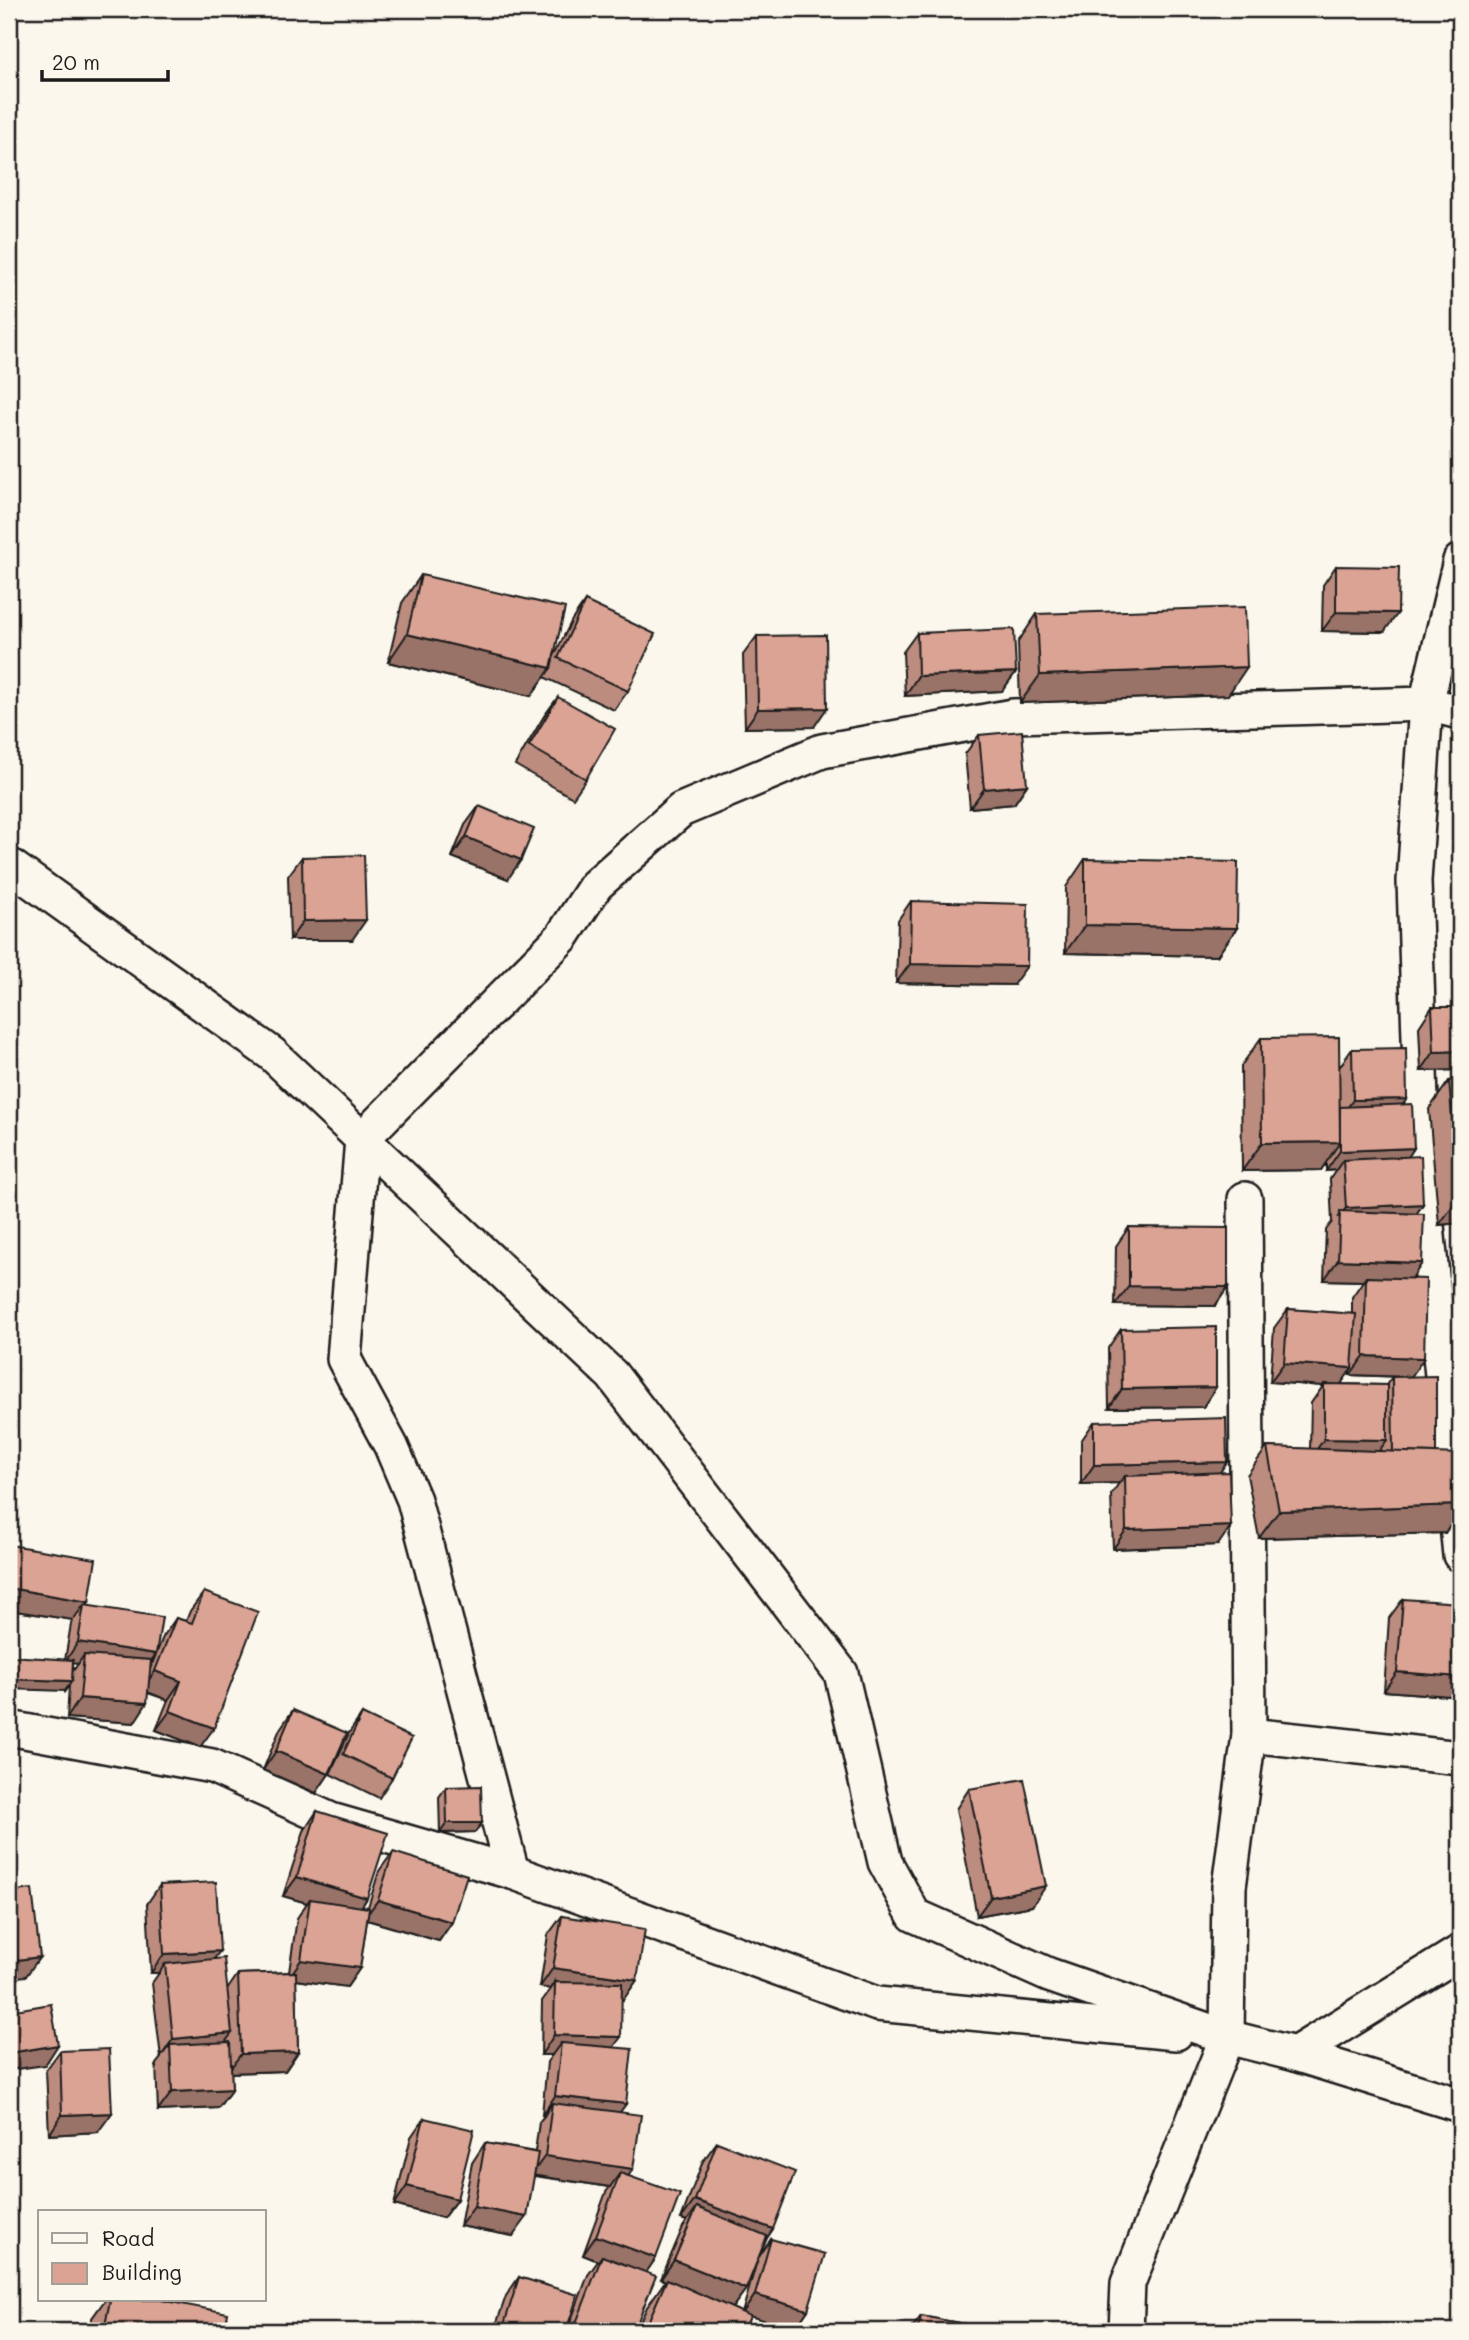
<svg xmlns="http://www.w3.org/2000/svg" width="1469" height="2340" viewBox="0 0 1469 2340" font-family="Mali,sans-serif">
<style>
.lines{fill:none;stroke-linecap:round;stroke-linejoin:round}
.street-casing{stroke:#1c1c1c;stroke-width:38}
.street{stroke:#fbf7ec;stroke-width:33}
.wall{fill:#bc8c7f;stroke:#1c1c1c;stroke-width:2;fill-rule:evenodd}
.shaded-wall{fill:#997268;stroke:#1c1c1c;stroke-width:2}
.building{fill:#dba394;stroke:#1c1c1c;stroke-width:2}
</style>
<rect width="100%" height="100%" fill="#fbf7ec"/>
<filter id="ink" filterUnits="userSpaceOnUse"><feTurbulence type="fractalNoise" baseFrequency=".0143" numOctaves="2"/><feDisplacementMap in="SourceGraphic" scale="14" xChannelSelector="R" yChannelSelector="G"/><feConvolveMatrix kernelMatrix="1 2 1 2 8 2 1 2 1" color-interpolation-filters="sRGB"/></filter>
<g filter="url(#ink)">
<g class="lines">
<g class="street-casing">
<g id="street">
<path d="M1460,561L1426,704L1414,881L1424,1196L1460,1555"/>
<path d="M9,865L272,1054L612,1375L841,1673L885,1862L914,1915L1049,1975L1227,2037"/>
<path d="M9,1728L212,1766L331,1820L512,1872L877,2004L1176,2033"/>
<path d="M1249,1735L1460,1758"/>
<path d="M512,1872L414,1500L391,1446L344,1359L362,1139L562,937L596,885L681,810L822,751L1013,716L1426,704L1460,712"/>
<path d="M1227,2037L1229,1887L1249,1735L1245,1199"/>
<path d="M1295,2054L1460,2105"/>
<path d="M1126,2331L1128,2283L1227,2037L1295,2054L1460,1952"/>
</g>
</g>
<use href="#street" class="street"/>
</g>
<g class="wall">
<path d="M1336,566L1384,632L1322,631L1323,585Z"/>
<path d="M421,575L552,660L572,620L585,601L628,691L614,710L544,677L531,696L388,662L402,603Z"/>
<path d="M1037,614L1228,695L1020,703L1018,642Z"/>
<path d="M917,633L1016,672L1002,691L905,696L903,652Z"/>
<path d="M757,636L814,727L745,728L743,655Z"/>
<path d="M558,697L586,779L573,798L515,765L544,716Z"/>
<path d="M979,735L1027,785L1014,804L970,808L965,754Z"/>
<path d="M479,806L508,879L452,857L465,825Z"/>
<path d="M302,857L352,940H290L288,876Z"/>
<path d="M1085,859L1237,928L1217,956L1065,953L1066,887Z"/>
<path d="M911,901L1013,985L896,983L898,920Z"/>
<path d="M1432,1007H1460V1070L1421,1071L1419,1027Z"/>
<path d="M1261,1038L1340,1066L1352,1049L1402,1105L1414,1148L1408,1157L1423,1204L1416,1214L1422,1263L1412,1278L1411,1377L1436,1453L1445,1533L1259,1538L1247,1475L1267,1447L1310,1449L1311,1403L1323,1386L1270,1382L1274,1328L1288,1309L1352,1314V1297L1363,1281L1324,1280L1326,1230L1332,1222L1330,1179L1336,1170L1326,1171V1163L1321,1170L1242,1171L1241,1066ZM1350,1370V1375L1401,1377H1392L1386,1385L1340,1384Z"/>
<path d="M1460,1080V1223L1439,1225L1429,1109L1449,1081Z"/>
<path d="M1129,1227L1228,1287L1215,1306L1115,1305L1116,1246Z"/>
<path d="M1121,1329L1216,1387L1203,1407L1109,1408L1108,1348Z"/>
<path d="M1460,1346V1406H1458L1456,1351Z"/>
<path d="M1094,1422L1219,1473L1218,1545L1113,1549L1111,1495L1119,1483L1081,1484V1441Z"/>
<path d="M10,1545L89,1602L86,1605L156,1654L151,1661L150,1669L163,1637L176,1618L186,1621L190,1611L204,1592L200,1747L156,1730L168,1700L148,1693L134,1723L67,1718L69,1685L65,1691V1660L71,1624L73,1620L9,1610V1547ZM73,1663L78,1664L73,1671Z"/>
<path d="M1403,1599L1450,1696L1384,1691L1389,1618Z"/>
<path d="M293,1710L329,1774L316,1793L263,1770L280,1729Z"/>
<path d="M362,1714L392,1778L379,1798L330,1774L349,1733Z"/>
<path d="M446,1787L475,1832L440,1833L439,1797Z"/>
<path d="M969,1789L1032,1906L977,1916L956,1809Z"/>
<path d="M317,1811L367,1898L362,1906L368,1907L379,1871L393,1852L452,1922L439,1941L367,1920L360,1968L347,1987L296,1980L298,2052L285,2071L231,2073L232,2089L218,2108L158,2111L156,2064L161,2058L152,1983L159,1973H151L147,1904L160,1885L214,1959L227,1990L238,1974L289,1972L297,1918L307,1903L283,1896L304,1831Z"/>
<path d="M562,1916L637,1980L623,2000L621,1999L613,2048L620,2112L629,2176L656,2258L646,2272L634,2331H567L588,2275L598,2261L583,2255L606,2192L610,2187L534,2176L513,2236L460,2226L472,2163L485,2143L535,2152L539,2122L544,2116L542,2115L547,2062L552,2055H541L542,2001L551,1989L540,1987L548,1935Z"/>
<path d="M60,2051L98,2132L49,2135L46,2070Z"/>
<path d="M424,2118L457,2199L443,2218L394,2205L411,2137Z"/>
<path d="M717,2142L773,2229L767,2238L759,2257L771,2239L808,2310L795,2329L750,2316L744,2331H636L647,2307L665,2281L661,2279L683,2227L687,2221L681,2219L703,2161ZM757,2261L742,2313L732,2308L746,2289Z"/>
<path d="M519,2277L566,2331H494L506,2296Z"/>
<path d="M105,2300H161L225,2331H90L92,2318Z"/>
<path d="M921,2316L1003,2331H910Z"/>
</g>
<g class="shaded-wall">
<path d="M1336,612L1398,613L1384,632L1322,631Z"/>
<path d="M407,634L551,668L531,696L388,662Z"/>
<path d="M1247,667L1228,695L1020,703L1040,675Z"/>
<path d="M1016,672L1002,691L905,696L918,676Z"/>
<path d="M827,708L814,727L745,728L758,709Z"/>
<path d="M1027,785L1014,804L970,808L984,789Z"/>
<path d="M466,837L521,860L508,879L452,857Z"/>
<path d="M366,920L352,940H290L303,921Z"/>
<path d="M1085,925L1237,928L1217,956L1065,953Z"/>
<path d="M910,964L1027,966L1013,985L896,983Z"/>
<path d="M1460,1051V1070L1421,1071L1434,1052Z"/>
<path d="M1407,1099L1393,1118L1339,1119L1353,1100Z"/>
<path d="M1340,1142L1321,1170L1242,1171L1262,1143Z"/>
<path d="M1414,1148L1401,1168L1343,1160L1336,1170L1326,1171L1340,1151Z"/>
<path d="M1459,1197H1460V1223L1439,1225Z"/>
<path d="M1423,1204L1410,1223L1339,1217L1346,1208Z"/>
<path d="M1338,1260L1422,1263L1409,1283L1366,1277L1363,1281L1324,1280Z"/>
<path d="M1129,1286L1228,1287L1215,1306L1115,1305Z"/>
<path d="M1364,1356L1424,1358L1411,1377L1350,1375Z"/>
<path d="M1284,1363L1352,1368L1339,1387L1324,1384L1323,1386L1270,1382Z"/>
<path d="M1216,1387L1203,1407L1109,1408L1122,1389Z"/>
<path d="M1324,1439L1387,1440L1373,1459H1310Z"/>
<path d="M1227,1462L1214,1481L1125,1476L1119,1483L1081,1484L1094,1465Z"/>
<path d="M1460,1505V1512L1445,1533L1259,1538L1279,1511Z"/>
<path d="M1231,1526L1218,1545L1113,1549L1126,1530Z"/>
<path d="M9,1588L89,1602L83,1609L84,1605L73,1620L9,1610Z"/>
<path d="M78,1642L156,1654L142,1673L84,1655L78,1664L65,1662Z"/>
<path d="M155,1671L181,1681L168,1700L142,1690Z"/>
<path d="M1397,1672L1460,1677V1681L1450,1696L1384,1691Z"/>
<path d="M9,1679L72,1681L65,1691L9,1689Z"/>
<path d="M80,1698L147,1703L134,1723L67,1718Z"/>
<path d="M170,1711L214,1728L200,1747L156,1730Z"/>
<path d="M276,1751L329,1774L316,1793L263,1770Z"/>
<path d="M447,1823H482L475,1832L440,1833Z"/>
<path d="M297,1877L367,1898L354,1918L310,1899L307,1903L283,1896Z"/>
<path d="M1046,1886L1032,1906L977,1916L991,1897Z"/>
<path d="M378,1900L452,1922L439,1941L364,1919Z"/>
<path d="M220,1951L206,1970L165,1964L159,1973H151L164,1954Z"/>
<path d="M40,1957L26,1976L9,1978V1961Z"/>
<path d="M301,1960L360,1968L347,1987L288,1979Z"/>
<path d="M553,1968L637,1980L623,2000L555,1989V1982L551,1989L540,1987Z"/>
<path d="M232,2033L218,2052L170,2045L160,2058L173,2039Z"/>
<path d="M554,2035L621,2037L607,2056L561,2043L552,2055H541Z"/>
<path d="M58,2045L45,2065L9,2070V2053Z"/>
<path d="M298,2052L285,2071L227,2073L241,2054Z"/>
<path d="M232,2089L218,2108L158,2111L172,2092Z"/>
<path d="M555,2096L626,2104L612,2123L552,2103L544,2116L542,2115Z"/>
<path d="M112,2113L98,2132L49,2135L62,2115Z"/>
<path d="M545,2156L633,2169L620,2188V2173L610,2187L531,2175Z"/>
<path d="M407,2186L457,2199L443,2218L394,2205Z"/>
<path d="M695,2200L773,2229L760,2248L697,2207L687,2221L681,2219Z"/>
<path d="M474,2207L527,2217L513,2236L460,2226Z"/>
<path d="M596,2236L656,2258L643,2277L602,2256L598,2261L583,2255Z"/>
<path d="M674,2260L746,2289L732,2308L661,2279Z"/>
<path d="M755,2295L808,2310L795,2329L742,2314Z"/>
<path d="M503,2328L514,2331H500Z"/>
</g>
<g class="building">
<path d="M1336,566L1399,567L1398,613L1336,612Z"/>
<path d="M421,575L565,608L551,668L407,634Z"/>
<path d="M585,601L655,634L628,691L558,658Z"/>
<path d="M1245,607L1247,667L1040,675L1037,614Z"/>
<path d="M1014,629L1016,672L918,676L917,633Z"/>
<path d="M826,635L827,708L758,709L757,636Z"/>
<path d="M558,697L615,729L586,779L529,746Z"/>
<path d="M1022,731L1027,785L984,789L979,735Z"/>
<path d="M479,806L534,829L521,860L466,837Z"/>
<path d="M364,855L366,920L303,921L302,857Z"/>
<path d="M1085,859L1238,862L1237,928L1085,925Z"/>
<path d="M911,901L1028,904L1027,966L910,964Z"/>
<path d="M1432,1007H1460V1051L1434,1052Z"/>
<path d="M1339,1037L1340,1142L1262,1143L1261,1038Z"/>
<path d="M1406,1048L1407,1099L1353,1100L1352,1049Z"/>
<path d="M1460,1080V1197H1459L1449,1081Z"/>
<path d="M1412,1104L1414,1148L1340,1151V1107Z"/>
<path d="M1421,1156L1423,1204L1346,1208L1343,1160Z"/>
<path d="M1340,1211L1424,1214L1422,1263L1338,1260Z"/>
<path d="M1129,1227L1228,1228V1287L1129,1286Z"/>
<path d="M1366,1277L1426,1279L1424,1358L1364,1356Z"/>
<path d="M1288,1309L1356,1314L1352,1368L1284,1363Z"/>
<path d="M1216,1327V1387L1122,1389L1121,1329Z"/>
<path d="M1436,1376V1453L1393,1452L1392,1377Z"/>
<path d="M1324,1384L1387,1385V1440L1324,1439Z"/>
<path d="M1226,1418L1227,1462L1094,1465V1422Z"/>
<path d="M1267,1447L1460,1454V1505L1279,1511Z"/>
<path d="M1229,1472L1231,1526L1126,1530L1125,1476Z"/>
<path d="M10,1545L96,1559L89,1602L9,1588V1555Z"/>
<path d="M204,1592L258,1612L214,1728L170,1711L181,1681L155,1671L176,1618L192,1623Z"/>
<path d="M1403,1599L1460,1603V1677L1397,1672Z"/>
<path d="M84,1605L162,1617L156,1654L78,1642Z"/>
<path d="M84,1655L151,1660L147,1703L80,1698Z"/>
<path d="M9,1656L73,1660L72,1681L9,1679Z"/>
<path d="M293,1710L347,1733L329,1774L276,1751Z"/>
<path d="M362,1714L412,1738L392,1778L343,1754Z"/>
<path d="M1024,1779L1046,1886L991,1897L969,1789Z"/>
<path d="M481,1786L482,1823H447L446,1787Z"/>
<path d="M317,1811L388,1833L367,1898L297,1877Z"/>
<path d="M393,1852L467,1875L452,1922L378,1900Z"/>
<path d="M216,1882L220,1951L164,1954L160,1885Z"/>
<path d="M32,1889L40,1957L9,1961V1892Z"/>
<path d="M310,1899L369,1908L360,1968L301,1960Z"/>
<path d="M562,1916L645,1929L637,1980L553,1968Z"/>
<path d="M224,1958L232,2033L173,2039L165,1964Z"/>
<path d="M296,1972L298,2052L241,2054L238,1974Z"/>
<path d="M555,1982L622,1983L621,2037L554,2035Z"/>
<path d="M51,2004L58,2045L9,2053V2011Z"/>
<path d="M230,2042L232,2089L172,2092L170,2045Z"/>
<path d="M561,2043L632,2049L626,2104L555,2096Z"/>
<path d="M109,2049L112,2113L62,2115L60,2051Z"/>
<path d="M552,2103L641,2115L633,2169L545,2156Z"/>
<path d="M424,2118L474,2130L457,2199L407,2186Z"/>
<path d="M717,2142L795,2172L773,2229L695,2200Z"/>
<path d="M485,2143L538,2153L527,2217L474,2207Z"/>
<path d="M620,2173L680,2194L656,2258L596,2236Z"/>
<path d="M697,2207L767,2236L746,2289L674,2260Z"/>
<path d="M771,2239L825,2254L808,2310L755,2295Z"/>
<path d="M602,2256L656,2276L634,2331H573Z"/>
<path d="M519,2277L578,2295L566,2331H514L503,2328Z"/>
<path d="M667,2279L750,2316L744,2331H644Z"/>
<path d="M110,2300H161L228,2313L225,2331H104Z"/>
<path d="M921,2316L1003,2331H918Z"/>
<path d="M390,2324L422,2331H389Z"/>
</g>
</g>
<rect width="1469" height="2340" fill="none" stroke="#fbf7ec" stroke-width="35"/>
<rect x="18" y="18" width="1434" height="2305" fill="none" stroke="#1c1c1c" stroke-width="2.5" filter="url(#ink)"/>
<rect x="38" y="2210" width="228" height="91" fill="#fbf7ec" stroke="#a29f99" stroke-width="2"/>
<rect x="52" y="2233" width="35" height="10" fill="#fbf7ec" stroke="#a29f99" stroke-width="2"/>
<text x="102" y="2246" font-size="21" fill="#1c1c1c">Road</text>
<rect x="52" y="2263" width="35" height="21" fill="#dba394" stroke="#a29f99" stroke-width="2"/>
<text x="102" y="2280" font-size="21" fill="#1c1c1c">Building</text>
<path d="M42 70v10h126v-10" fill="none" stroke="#1c1c1c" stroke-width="3.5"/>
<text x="52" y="70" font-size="21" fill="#1c1c1c" stroke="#fbf7ec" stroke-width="5" paint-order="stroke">20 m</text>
</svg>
